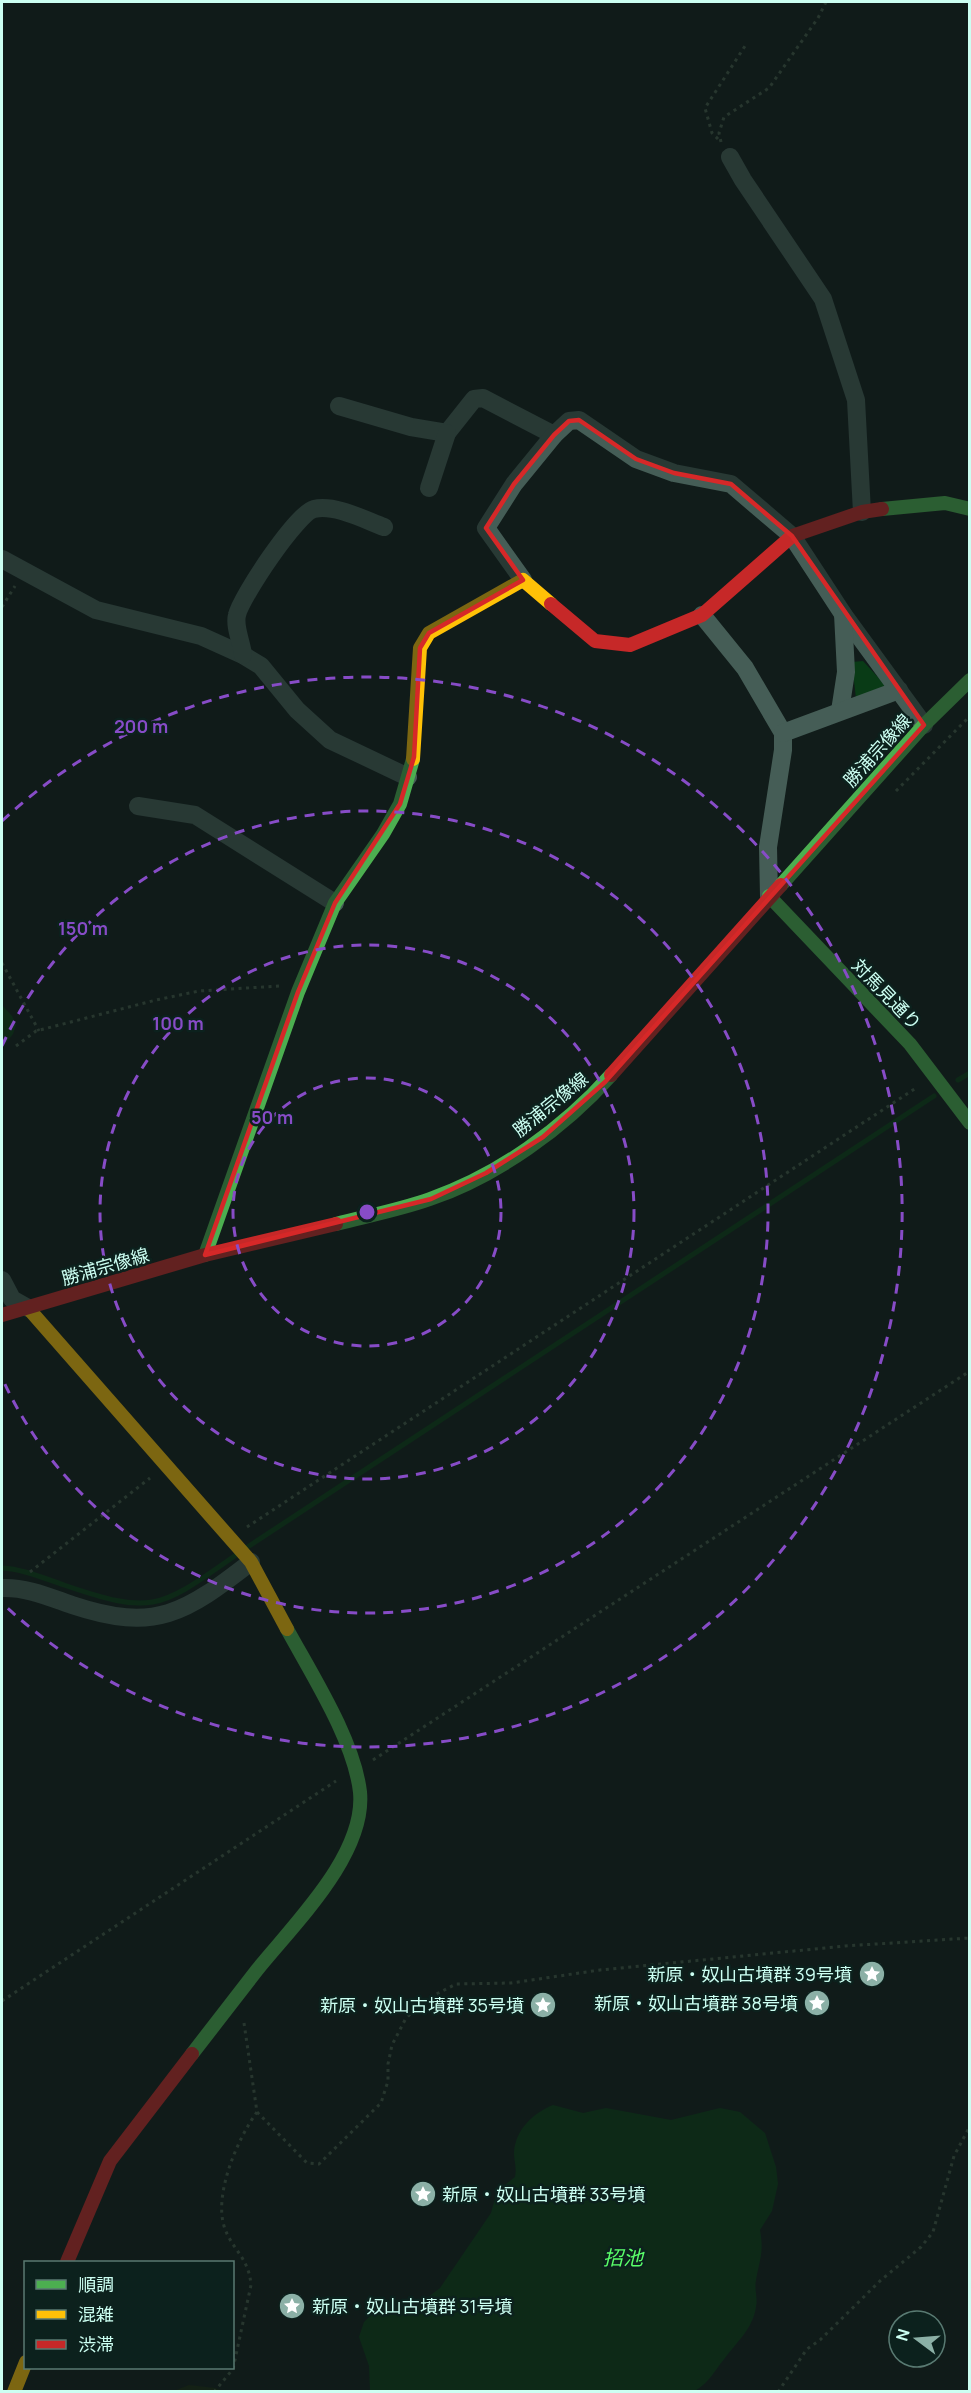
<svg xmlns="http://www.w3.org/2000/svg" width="971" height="2393" viewBox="0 0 971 2393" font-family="Manrope,'Noto Sans JP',sans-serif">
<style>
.green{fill:#192910}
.water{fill:#093b16}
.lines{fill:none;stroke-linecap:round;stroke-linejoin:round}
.stream{stroke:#093b16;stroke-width:5}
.path{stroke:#435848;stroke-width:3;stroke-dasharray:3 4.5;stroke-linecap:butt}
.street{stroke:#455d56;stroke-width:18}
.fast{stroke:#4caf50;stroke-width:14}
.slow{stroke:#ffc107;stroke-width:14}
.jam{stroke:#c62828;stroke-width:14}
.marked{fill:none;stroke:#d62828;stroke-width:4.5;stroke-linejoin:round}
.ring{fill:none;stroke:#874cc7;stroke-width:3;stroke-dasharray:10 8}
.labels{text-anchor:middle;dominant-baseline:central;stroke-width:5;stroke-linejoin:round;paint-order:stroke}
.street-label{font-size:18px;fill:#ccfff2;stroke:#0c211d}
.poi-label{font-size:18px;fill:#ccfff2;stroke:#0c211d;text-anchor:end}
.water-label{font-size:20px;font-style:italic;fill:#5aff6a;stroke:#0c211d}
.centre{fill:#874cc7;stroke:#0c211d;stroke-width:3}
.ring-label{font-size:18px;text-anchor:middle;font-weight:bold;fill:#874cc7;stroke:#0c211d;stroke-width:5;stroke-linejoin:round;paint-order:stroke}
</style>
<rect width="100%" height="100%" fill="#111c1a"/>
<path class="green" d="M189,2385L215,2388L223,2391H174Z"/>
<g class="water">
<path d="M863,661L886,686L856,699L852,662Z"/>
<path d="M2,1005L12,1016L16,1025L13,1034L2,1048Z"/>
<path d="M553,2105L583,2113L606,2108L671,2120L720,2108L740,2112L765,2133L776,2167L778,2184L772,2211L760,2230C764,2252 760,2258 756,2280C754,2289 758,2298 756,2307C753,2328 737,2342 725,2358C714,2371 711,2381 695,2391H370L369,2366L359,2337L364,2322L374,2312L386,2307L423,2301L440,2288L491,2213L497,2191L515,2177C517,2168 514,2161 514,2153C515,2130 533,2113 553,2105Z"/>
</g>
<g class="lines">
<g class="stream">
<path d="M958,1080L970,1073"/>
<path d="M246,1548L934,1096"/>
<path d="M2,1568C23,1569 43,1578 64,1585C154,1616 160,1608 236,1555"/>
</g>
<g class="path">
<path d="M718,139L712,133L705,108L745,46"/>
<path d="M721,142L719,133L724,117L769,88L818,18L826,2"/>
<path d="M2,607L15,586"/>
<path d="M896,791L970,716"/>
<path d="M2,963L39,1031"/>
<path d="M16,1046L36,1031L156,1000L199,991L279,986"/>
<path d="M247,1527L916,1088"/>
<path d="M30,1572L150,1478"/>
<path d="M373,1760L970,1371"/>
<path d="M2,2001L336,1781"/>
<path d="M244,2023L257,2112L307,2163L319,2164L381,2103L388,2081V2064L392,2045L405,2020L419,2003L456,1984L511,1983L600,1970L845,1946L970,1938"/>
<path d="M214,2392L233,2369L251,2285C249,2257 231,2249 224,2226C214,2193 238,2138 257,2112"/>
<path d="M778,2392L807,2349L820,2340L881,2280L921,2247L933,2232L954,2156L970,2126"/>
</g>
<g class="street">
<path d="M730,157L743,180L823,299L856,400L862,512"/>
<path d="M339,406L411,427L447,433L474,399L483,398L554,435L569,421L579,420L636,459L674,473L731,484L792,536L843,614L924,725"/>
<path d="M429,488L447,433"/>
<path d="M2,559L96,610L201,636L243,655L261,666L297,710L330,740L408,777"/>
<path d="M523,580L486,528L514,484L554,435"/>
<path d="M702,615L745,668L783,733V750L768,847L769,896"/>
<path d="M243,655C242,643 234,627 237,615C241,597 297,513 314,509C335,504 365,520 384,527"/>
<path d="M840,711L846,672L843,614"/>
<path d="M783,733L899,690"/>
<path d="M138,806L195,815L335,903"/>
<path d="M2,1280L12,1299L28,1308"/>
<path d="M2,1588C26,1587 49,1597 72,1605C156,1633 185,1613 251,1562"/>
</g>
<g class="fast">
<path d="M882,509L945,503L970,509"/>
<path d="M781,885L924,725L970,680"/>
<path d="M769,896L910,1044L970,1123"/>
<path d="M336,1224C367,1216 399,1210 430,1199C497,1176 564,1128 611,1075"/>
<path d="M205,1255L298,992L335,903L383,834L400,804L413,759"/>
<path d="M192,2054C214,2026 235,1998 257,1970C293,1925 366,1855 360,1792C354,1740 312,1675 287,1629"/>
</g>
<g class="slow">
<path d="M413,759L420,648L429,633L523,580L551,604"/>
<path d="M28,1308L251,1562L287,1629"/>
<path d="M14,2392L26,2362"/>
</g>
<g class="jam">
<path d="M551,604L595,641L630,645L702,615L792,536L862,512L882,509"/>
<path d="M611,1075L781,885"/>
<path d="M2,1315L205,1255L336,1224"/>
<path d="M67,2262L110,2161L192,2054"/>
</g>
</g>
<path d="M0 0H971V2393H0ZM579,420L636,459L674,473L731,484L792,536L924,725L605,1082L543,1137L486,1173L431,1199L205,1255L298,992L335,903L400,804L414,757L420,648L429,633L523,580L486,528L514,484L554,435L569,421Z" fill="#111c1a" fill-opacity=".55" fill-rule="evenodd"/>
<path class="marked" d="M579,420L636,459L674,473L731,484L792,536L924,725L605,1082L543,1137L486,1173L431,1199L205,1255L298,992L335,903L400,804L414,757L420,648L429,633L523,580L486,528L514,484L554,435L569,421Z"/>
<g class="ring">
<circle cx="367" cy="1212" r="134"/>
<circle cx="367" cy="1212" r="267"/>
<path d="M2 1046A401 401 0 1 1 2 1378"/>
<path d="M2 821A535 535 0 1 1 2 1603"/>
</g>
<defs>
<g id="sight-disc" transform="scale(1.35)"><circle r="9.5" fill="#8bb0a6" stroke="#0c211d"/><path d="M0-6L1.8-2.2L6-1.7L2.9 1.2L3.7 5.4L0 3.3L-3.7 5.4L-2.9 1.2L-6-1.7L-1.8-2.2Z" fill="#fff"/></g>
</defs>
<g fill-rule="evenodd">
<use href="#sight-disc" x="872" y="1974"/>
<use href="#sight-disc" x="817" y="2003"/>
<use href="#sight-disc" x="543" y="2005"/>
<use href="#sight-disc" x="423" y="2194"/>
<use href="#sight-disc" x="292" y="2306"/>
</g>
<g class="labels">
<g class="street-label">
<text transform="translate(877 750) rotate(-48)">勝浦宗像線</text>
<text transform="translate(887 994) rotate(46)">対馬見通り</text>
<text transform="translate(550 1104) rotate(-39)">勝浦宗像線</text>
<text transform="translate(105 1266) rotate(-16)">勝浦宗像線</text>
</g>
<g class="poi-label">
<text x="852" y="1974">新原・奴山古墳群 39号墳</text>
<text x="798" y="2003">新原・奴山古墳群 38号墳</text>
<text x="524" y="2005">新原・奴山古墳群 35号墳</text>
<text x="442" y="2194" text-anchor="start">新原・奴山古墳群 33号墳</text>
<text x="312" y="2306" text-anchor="start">新原・奴山古墳群 31号墳</text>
</g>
<g class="water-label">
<text x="623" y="2257">招池</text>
</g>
</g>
<circle cx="367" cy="1212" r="9" class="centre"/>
<g class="ring-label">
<text x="141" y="733">200 m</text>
<text x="83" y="935">150 m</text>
<text x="178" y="1030">100 m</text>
<text x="272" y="1124">50 m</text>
</g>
<rect width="971" height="2393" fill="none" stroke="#ccfff2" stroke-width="6"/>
<rect x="24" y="2261" width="210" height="108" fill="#0c211d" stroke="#597a72" stroke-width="1.5"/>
<rect x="36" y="2280" width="30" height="9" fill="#4caf50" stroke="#597a72" stroke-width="1.5"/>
<text x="78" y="2291" font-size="18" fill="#ccfff2">順調</text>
<rect x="36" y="2310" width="30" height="9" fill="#ffc107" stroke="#597a72" stroke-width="1.5"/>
<text x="78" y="2321" font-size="18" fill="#ccfff2">混雑</text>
<rect x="36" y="2340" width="30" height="9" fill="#c62828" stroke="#597a72" stroke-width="1.5"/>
<text x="78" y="2351" font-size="18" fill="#ccfff2">渋滞</text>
<g transform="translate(917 2339) rotate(286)"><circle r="28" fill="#0c211d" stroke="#597a72" stroke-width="1.5"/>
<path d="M0-4.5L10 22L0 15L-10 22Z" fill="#8bb0a6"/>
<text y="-9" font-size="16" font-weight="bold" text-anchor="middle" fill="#ccfff2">N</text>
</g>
</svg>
